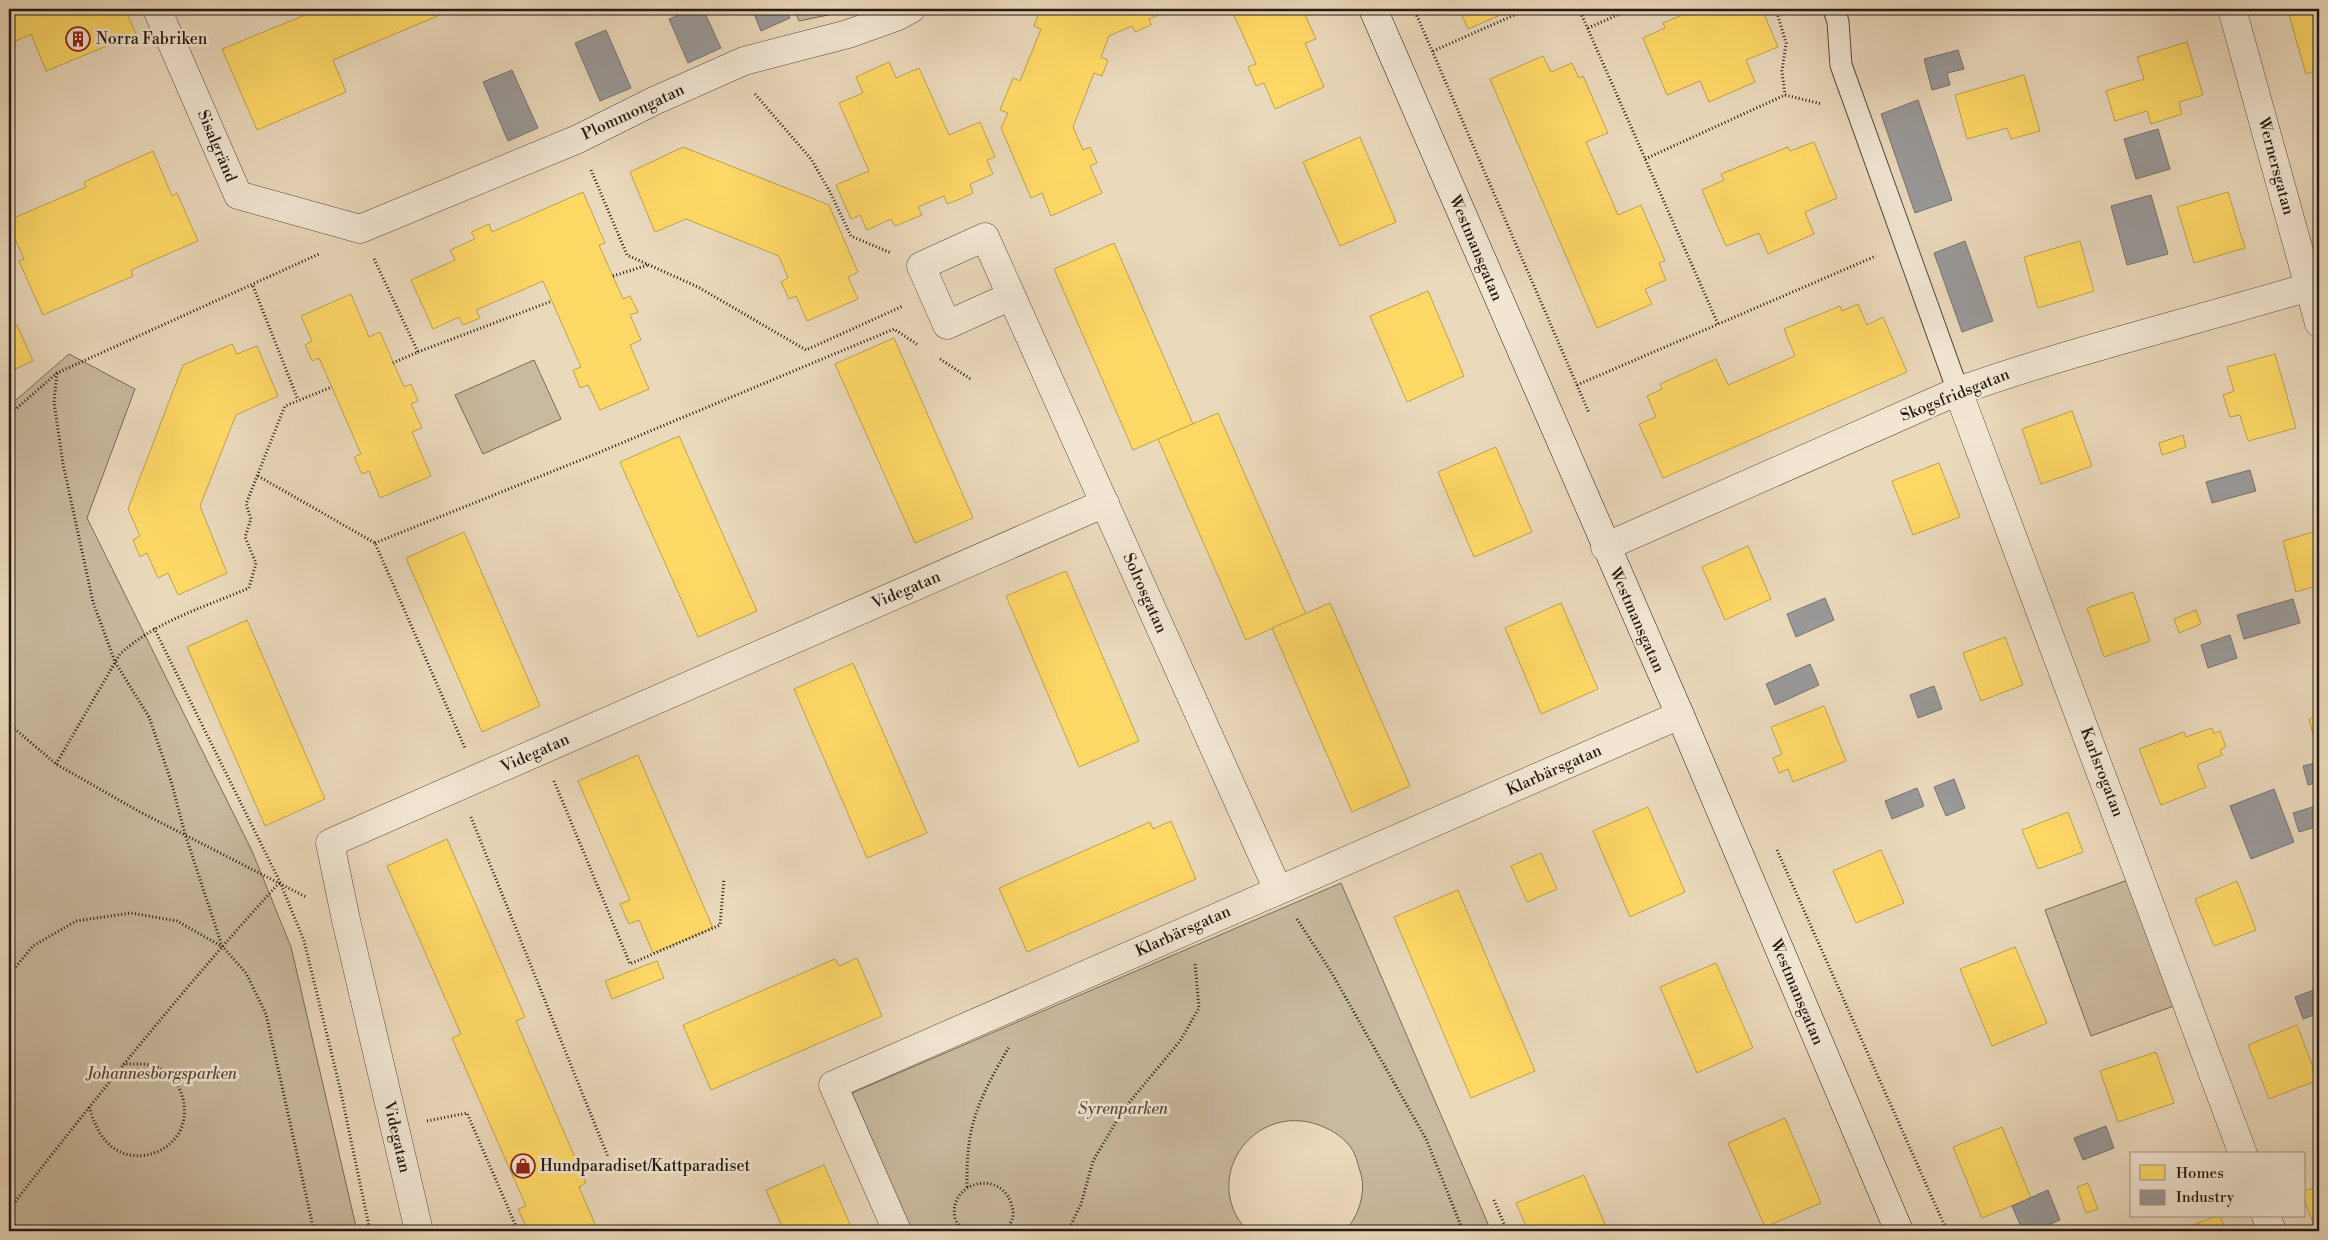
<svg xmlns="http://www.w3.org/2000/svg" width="2328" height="1240" viewBox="0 0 2328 1240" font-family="'Libre Bodoni',serif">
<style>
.green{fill:#c9b99f;stroke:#766a58}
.homes{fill:#ffd966;stroke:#bda04d}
.industry{fill:#999;stroke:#767370}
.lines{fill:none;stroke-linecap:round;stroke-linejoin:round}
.lane-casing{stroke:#554a3c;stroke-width:23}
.street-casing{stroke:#554a3c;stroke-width:29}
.secondary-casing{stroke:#231a12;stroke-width:29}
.path{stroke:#231a12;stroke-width:3;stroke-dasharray:1 2.5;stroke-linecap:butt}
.lane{stroke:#f2e6d3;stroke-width:21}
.street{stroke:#f2e6d3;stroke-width:28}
.secondary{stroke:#f2e6d3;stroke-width:28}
.labels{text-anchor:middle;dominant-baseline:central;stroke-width:5;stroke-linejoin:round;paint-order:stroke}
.poi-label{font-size:16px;fill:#231a12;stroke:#f2e6d3;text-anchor:start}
.street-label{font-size:16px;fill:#231a12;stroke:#f2e6d3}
.park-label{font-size:16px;font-style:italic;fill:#554a3c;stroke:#f2e6d3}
</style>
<rect width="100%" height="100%" fill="#ebd9bc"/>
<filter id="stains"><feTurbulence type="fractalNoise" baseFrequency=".004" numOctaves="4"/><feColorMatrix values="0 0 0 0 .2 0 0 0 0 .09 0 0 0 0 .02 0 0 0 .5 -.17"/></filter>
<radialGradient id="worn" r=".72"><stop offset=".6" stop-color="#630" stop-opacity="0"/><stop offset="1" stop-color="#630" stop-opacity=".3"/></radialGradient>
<g class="green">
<path d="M794,9H857L799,21Z"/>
<path d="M69,354L135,389L87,518L252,851L291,947L357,1231H9V406Z"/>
<path d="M534,360L561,419L483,454L455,395Z"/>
<path d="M2128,880L2174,1006L2091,1036L2045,910Z"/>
<path d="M1341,883L1491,1231H1344C1359,1218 1367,1190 1360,1171C1358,1165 1357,1159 1354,1153C1349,1142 1337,1133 1326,1128C1259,1096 1197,1175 1247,1231H912L852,1093Z"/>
</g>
<g class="homes">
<path d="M9,9H125L136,34L46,71L31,34L9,44Z"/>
<path d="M303,9H454L333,60L346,92L257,130L222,49L305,15Z"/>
<path d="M1049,9H1172L1149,19L1151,25L1135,32L1132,26L1109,36L1101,57L1108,60L1102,76L1094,73L1073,127L1083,150L1090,147L1097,163L1090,166L1102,193L1051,216L1042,193L1031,198L1001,128L1008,113L1000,110L1013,78L1020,81L1041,29L1034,26L1040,10L1047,13Z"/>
<path d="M1231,9H1312L1313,11L1305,15L1316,39L1305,43L1324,87L1275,109L1264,83L1256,86L1248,67L1256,64Z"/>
<path d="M1459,9H1514L1468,29Z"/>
<path d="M1696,9H1762L1778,47L1746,60L1755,82L1709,102L1700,81L1667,95L1643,38L1665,28L1663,23Z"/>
<path d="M1938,9H1961L1940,15Z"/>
<path d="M2312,9H2319V70L2306,74L2289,15Z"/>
<path d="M2187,42L2203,95L2179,102L2182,114L2151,124L2147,111L2115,121L2106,91L2144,79L2137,57Z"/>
<path d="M1543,56L1551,72L1572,63L1579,78L1583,76L1608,133L1586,142L1618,215L1641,205L1665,261L1659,263L1666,280L1645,289L1652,304L1597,328L1490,79Z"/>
<path d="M889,62L896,78L919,68L949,135L980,122L995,157L987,160L993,174L970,184L973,193L960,199L947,204L944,196L918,207L922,215L895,226L891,219L867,230L860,215L851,219L836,185L869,171L839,103L863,93L856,77Z"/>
<path d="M2024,75L2040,131L2011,139L2007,128L1967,139L1955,95Z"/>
<path d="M1360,137L1396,222L1340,246L1303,162Z"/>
<path d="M1814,142L1837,198L1805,212L1814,234L1768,254L1759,233L1726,246L1702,190L1724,180L1721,174L1788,147L1790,151Z"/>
<path d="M683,147L829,205L858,272L848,277L858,299L807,321L796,296L789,299L781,282L788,278L779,256L686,219L655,232L630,172Z"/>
<path d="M153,151L172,196L177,193L198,241L131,270L133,276L43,315L19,261L24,259L9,225V220L86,187L84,182Z"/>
<path d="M583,192L605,243L599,245L623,299L630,296L638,312L630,315L641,340L630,345L649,389L600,410L588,385L580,388L573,370L581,367L543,281L476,310L480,318L463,325L459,317L433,329L411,280L455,260L450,250L475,239L471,232L489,224L492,232Z"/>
<path d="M2228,192L2245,248L2194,263L2177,207Z"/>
<path d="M2080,241L2094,291L2038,308L2024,257Z"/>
<path d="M1114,243L1193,424L1133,450L1054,269Z"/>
<path d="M1428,291L1464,376L1407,402L1370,316Z"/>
<path d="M351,294L369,337L380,332L404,387L411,384L418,401L411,404L422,428L412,432L431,476L380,498L369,471L362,474L354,457L361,454L319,358L312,361L305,345L312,341L301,316Z"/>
<path d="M1858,304L1867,325L1883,317L1907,372L1663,478L1639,424L1656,417L1647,396L1662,389L1660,384L1716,359L1728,385L1795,356L1784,329L1840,306L1842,311Z"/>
<path d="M9,316L13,326L17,325L33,361L9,372Z"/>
<path d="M894,338L973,518L915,543L835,364Z"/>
<path d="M232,344L237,354L257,346L278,396L236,415L200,506L227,573L178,595L168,573L158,578L147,553L140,557L133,540L140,536L128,509L183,365Z"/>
<path d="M2275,354L2296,428L2248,441L2240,415L2230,417L2223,395L2234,391L2227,367Z"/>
<path d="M2072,411L2092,466L2041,484L2022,429Z"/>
<path d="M1218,413L1306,614L1246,640L1158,439Z"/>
<path d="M2183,435L2186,447L2162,455L2159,443Z"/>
<path d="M679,436L757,611L698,637L620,462Z"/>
<path d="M1496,447L1532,532L1474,557L1438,472Z"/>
<path d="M1939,463L1960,517L1913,535L1892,481Z"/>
<path d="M2319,530V585L2296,592L2283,541Z"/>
<path d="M464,532L540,706L482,732L406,558Z"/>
<path d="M1748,546L1771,599L1725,620L1702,567Z"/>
<path d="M1066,571L1139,741L1079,767L1006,596Z"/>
<path d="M2133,592L2150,641L2104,657L2087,608Z"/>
<path d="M1330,603L1410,786L1352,812L1272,628Z"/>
<path d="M1561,603L1598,689L1541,714L1505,628Z"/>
<path d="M2196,610L2201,624L2179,633L2174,619Z"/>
<path d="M247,620L325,799L265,826L187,647Z"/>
<path d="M2005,637L2023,685L1981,701L1963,653Z"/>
<path d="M853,663L927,833L867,858L794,689Z"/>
<path d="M1824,706L1846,761L1793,782L1788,769L1779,773L1773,758L1782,754L1771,727Z"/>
<path d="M2319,716V745H2316L2309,719Z"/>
<path d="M2212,728L2214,734L2220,731L2226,747L2220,750L2222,755L2197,765L2206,787L2161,805L2139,749L2184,732L2186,737Z"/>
<path d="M638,755L713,928L653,953L639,920L629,924L620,904L630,900L578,781Z"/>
<path d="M1648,807L1685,892L1630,917L1593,831Z"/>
<path d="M2068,812L2083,852L2038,869L2022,830Z"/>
<path d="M1171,821L1196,879L1027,952L999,888L1150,822L1153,829Z"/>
<path d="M447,839L525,1017L516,1021L586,1183L579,1187L598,1231H528L518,1209L526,1206L452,1038L461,1034L387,866Z"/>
<path d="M1881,850L1904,903L1856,923L1833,871Z"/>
<path d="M1541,853L1557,889L1527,902L1511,866Z"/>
<path d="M2237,881L2256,930L2214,946L2195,899Z"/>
<path d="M1458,890L1535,1071L1471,1098L1394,917Z"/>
<path d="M2015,947L2047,1023L1992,1046L1960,969Z"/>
<path d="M857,958L882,1016L711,1090L683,1025L835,959L839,966Z"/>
<path d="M657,961L664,978L612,999L605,981Z"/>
<path d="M1716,963L1753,1048L1697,1073L1660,987Z"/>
<path d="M2297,1025L2318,1080L2269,1099L2248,1045Z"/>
<path d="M2156,1052L2174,1103L2118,1122L2100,1071Z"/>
<path d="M1785,1118L1821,1203L1765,1227L1728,1143Z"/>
<path d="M2002,1127L2031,1198L1982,1218L1953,1147Z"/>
<path d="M824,1165L853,1231H784L766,1190Z"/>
<path d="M1584,1175L1608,1231H1528L1516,1203Z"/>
<path d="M2088,1183L2098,1209L2086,1213L2077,1187Z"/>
<path d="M2319,1186V1231H2316L2304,1199V1191Z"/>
<path d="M2216,1216H2220L2226,1231H2178Z"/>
</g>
<g class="industry">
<path d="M693,9H703L721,48L688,63L669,19Z"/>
<path d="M752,9H786L790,18L761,31Z"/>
<path d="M606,30L631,88L600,101L575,43Z"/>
<path d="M1958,50L1964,69L1947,73L1950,85L1932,90L1924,59Z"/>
<path d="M512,70L538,128L508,141L483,82Z"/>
<path d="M1918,100L1952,200L1915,213L1881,114Z"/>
<path d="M2158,129L2170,169L2136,179L2124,139Z"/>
<path d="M2151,195L2168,254L2127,265L2111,206Z"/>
<path d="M1965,241L1993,321L1962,332L1934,253Z"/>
<path d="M2250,470L2256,491L2212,503L2206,482Z"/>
<path d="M1825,598L1834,620L1796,637L1787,614Z"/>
<path d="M2293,599L2300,623L2244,639L2237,615Z"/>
<path d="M2230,635L2237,658L2208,668L2201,645Z"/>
<path d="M1810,664L1819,685L1775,705L1766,684Z"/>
<path d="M1934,686L1942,709L1918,718L1910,695Z"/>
<path d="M2319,762V782L2308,785L2303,766Z"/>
<path d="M1954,779L1965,808L1946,816L1934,787Z"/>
<path d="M1917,788L1924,806L1892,819L1885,801Z"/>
<path d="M2274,789L2294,842L2251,859L2230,806Z"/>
<path d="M2319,805V826L2299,832L2293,813Z"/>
<path d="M2319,988V1013L2303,1019L2295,997Z"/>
<path d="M2106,1126L2114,1148L2083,1160L2074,1138Z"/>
<path d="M2048,1190L2060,1220L2033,1231H2023L2012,1206Z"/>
</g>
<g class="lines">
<g class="lane-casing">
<path id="lane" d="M1834,9L1838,22L1841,65L1958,391"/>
</g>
<g class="street-casing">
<g id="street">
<path d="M157,9L238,195L360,229L578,139L654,101L744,61L848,34L898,16L911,9"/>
<path d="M2232,9L2319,323"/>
<path d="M1011,296L947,325L921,266L985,237L1278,890"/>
<path d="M1958,391L2243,1154"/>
<path d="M1605,547L1958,391C2077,349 2199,320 2319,284"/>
<path d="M2266,1216L2272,1231"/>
<path d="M419,1231L346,920L330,843L1105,503"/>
<path d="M897,1231L833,1085L1680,715"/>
</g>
</g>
<g class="secondary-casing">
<path id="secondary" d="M1373,9L1680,715L1899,1231"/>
</g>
<g class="path">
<path d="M1414,9L1589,413"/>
<path d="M1579,9L1718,324"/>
<path d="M1776,9L1786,43L1782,71L1785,95"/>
<path d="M1588,28L1631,9"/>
<path d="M1433,51L1528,9"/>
<path d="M755,94L811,159L830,192L851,236L891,253"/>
<path d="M1645,159L1785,95L1822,104"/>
<path d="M591,170L627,255L698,287L806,350L903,306"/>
<path d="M374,259L418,352L393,363"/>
<path d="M613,276L648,265"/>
<path d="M253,286L298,400"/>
<path d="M418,352L552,301"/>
<path d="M940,359L972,380"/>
<path d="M57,373L54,402L63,464L93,602L115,662L149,717L171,781L185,834L222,946L246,973L266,1014L314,1231"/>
<path d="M1577,385L1876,256"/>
<path d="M9,415L57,373L319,254"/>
<path d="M258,476L375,543L465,748"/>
<path d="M375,543L593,455L894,329L918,345"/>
<path d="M154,628L280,882L304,941L340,1088L370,1231"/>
<path d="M9,724L56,764L140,812L306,897"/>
<path d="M56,764L120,654C156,621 205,607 249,588L256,563L245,537L251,519L246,504L285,406L332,387"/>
<path d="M554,781L630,964L720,925L724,879"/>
<path d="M471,817L608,1157"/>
<path d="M1777,850L1947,1231"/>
<path d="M1297,919L1330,970L1426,1139L1463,1231"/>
<path d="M9,975L33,946L76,921L131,913L177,921L221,946"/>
<path d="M89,1107C94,1122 99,1136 111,1146C132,1164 167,1156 180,1131C191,1108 181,1078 157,1067C146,1063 134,1064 123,1064"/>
<path d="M427,1121L467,1113L518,1231"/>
<path d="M967,1187C967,1173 967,1158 969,1144C973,1109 992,1076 1009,1047"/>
<path d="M9,1197L16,1231"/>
<path d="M1494,1200L1507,1231"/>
<path d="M11,1207C97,1096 185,986 280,882"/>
<path d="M962,1231C960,1227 956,1222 955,1218C947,1181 1006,1166 1013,1211C1014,1217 1010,1227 1004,1231"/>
<path d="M1068,1231L1081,1204L1093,1161L1123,1110L1180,1041L1199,1008L1195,963"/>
</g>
<use href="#lane" class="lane"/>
<use href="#street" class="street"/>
<use href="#secondary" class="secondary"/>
</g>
<defs>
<g id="building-ring" transform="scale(1.25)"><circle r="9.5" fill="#f2e6d3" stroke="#8f2418" stroke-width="1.5"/><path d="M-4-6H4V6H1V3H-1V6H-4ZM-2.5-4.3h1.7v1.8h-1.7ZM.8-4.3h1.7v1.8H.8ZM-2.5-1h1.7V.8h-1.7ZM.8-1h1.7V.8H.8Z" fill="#8f2418"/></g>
<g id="shop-ring" transform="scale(1.25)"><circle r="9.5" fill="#f2e6d3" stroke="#8f2418" stroke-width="1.5"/><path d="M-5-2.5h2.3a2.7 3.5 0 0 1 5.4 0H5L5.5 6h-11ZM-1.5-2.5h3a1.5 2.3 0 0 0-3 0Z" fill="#8f2418"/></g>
</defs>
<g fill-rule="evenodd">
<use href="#building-ring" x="78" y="39"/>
<use href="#shop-ring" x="523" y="1166"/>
</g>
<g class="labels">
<g class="poi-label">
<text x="96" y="39">Norra Fabriken</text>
<text x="540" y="1166">Hundparadiset/Kattparadiset</text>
</g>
<g class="street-label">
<text transform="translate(633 112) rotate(-25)">Plommongatan</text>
<text transform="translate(217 146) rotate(67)">Sisalgränd</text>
<text transform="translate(2276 166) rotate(75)">Wernersgatan</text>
<text transform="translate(1476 248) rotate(67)">Westmansgatan</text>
<text transform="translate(1955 395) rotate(-22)">Skogsfridsgatan</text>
<text transform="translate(906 590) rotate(-23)">Videgatan</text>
<text transform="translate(1145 593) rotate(66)">Solrosgatan</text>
<text transform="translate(1637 620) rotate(66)">Westmansgatan</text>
<text transform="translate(535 753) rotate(-24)">Videgatan</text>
<text transform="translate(1554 770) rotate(-24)">Klarbärsgatan</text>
<text transform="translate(2102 772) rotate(69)">Karlsrogatan</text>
<text transform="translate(1183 931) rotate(-24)">Klarbärsgatan</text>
<text transform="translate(1797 992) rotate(67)">Westmansgatan</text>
<text transform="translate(397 1137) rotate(77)">Videgatan</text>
</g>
<g class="park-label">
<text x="162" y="1074">Johannesborgsparken</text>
<text x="1123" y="1109">Syrenparken</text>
</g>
</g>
<rect width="2328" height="1240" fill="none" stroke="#ebd9bc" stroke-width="30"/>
<rect x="10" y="10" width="2308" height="1220" fill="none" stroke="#231a12" stroke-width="2.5"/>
<rect x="15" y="15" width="2298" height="1210" fill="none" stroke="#231a12"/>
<rect x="2130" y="1152" width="175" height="65" fill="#f2e6d3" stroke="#9f9486"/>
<rect x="2140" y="1165" width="25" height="15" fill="#ffd966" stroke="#9f9486"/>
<text x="2176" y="1178" font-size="15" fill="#231a12">Homes</text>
<rect x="2140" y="1190" width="25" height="15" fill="#999999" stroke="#9f9486"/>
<text x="2176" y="1202" font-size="15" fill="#231a12">Industry</text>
<rect width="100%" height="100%" filter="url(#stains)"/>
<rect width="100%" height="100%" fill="url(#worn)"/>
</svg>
